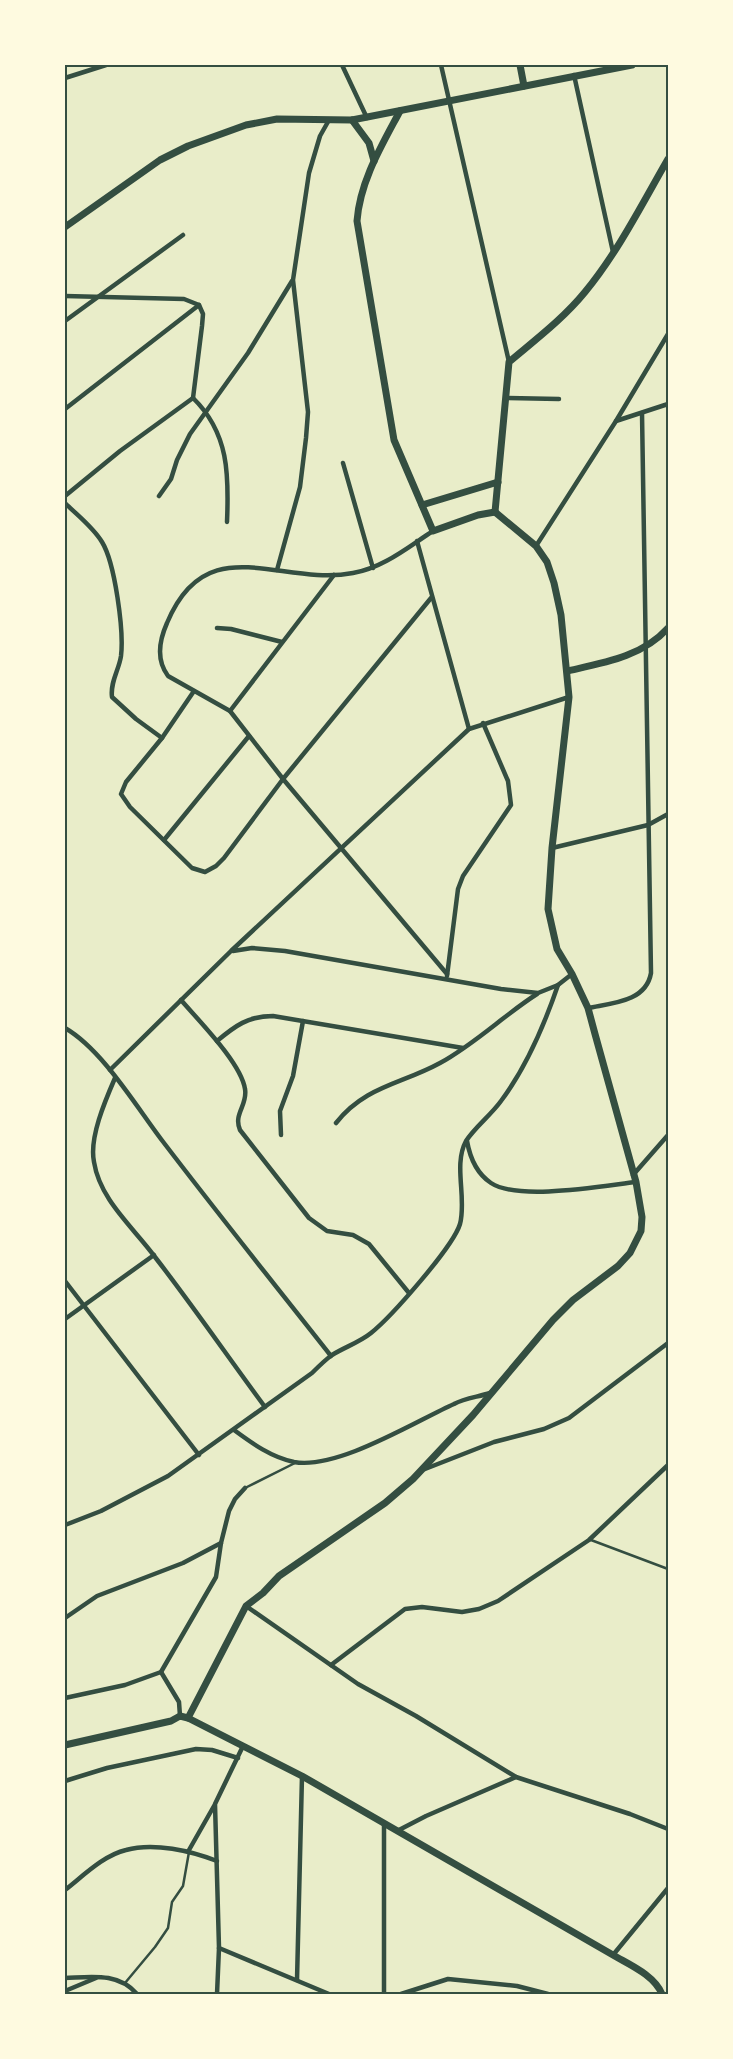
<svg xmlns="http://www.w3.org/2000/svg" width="733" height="2059" viewBox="0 0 733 2059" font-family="'Work Sans',sans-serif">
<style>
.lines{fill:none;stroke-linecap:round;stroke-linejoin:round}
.service{stroke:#344e41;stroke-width:2.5}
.minor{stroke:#344e41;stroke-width:4.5}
.secondary{stroke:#344e41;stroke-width:7}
.neatline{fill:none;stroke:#344e41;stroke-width:2}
</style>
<rect width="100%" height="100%" fill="#e9edc9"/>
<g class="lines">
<g class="service">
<path d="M245,1488L295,1463"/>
<path d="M591,1540L668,1569"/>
<path d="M125,1983L155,1947L168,1928L172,1902L183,1886L189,1852"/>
</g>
<g class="minor">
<path d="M342,65L367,118"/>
<path d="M441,65L509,362"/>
<path d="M574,75L613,252"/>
<path d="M65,78L106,65"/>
<path d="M65,296L184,299L199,305L203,314L202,326L193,398"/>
<path d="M65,321L183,235"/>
<path d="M193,398C229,433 229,475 227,522"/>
<path d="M506,398L559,399"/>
<path d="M65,409L199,305"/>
<path d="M616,421L668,404"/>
<path d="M343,463L373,568"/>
<path d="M65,496L120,451L193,398"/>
<path d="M159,496L171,479L177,460L190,434L248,353L292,281"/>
<path d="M65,503C77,515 93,527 102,542C115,563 124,631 121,656C119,670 110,682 112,697L136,719L162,738"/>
<path d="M433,531C408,547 383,568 353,573C280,587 207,527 167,623C159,641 156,660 168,676L230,711L283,779L447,974"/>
<path d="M417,541L469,729"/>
<path d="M536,546L616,421L668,334"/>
<path d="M277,570L300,487L306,438L308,412L293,280L309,173L320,136L329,120"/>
<path d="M217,628L231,629L282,642"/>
<path d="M194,691L162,738L126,782L121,794L130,807L192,868L205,872L216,866L224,858L283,779L431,598"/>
<path d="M230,711L334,575"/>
<path d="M164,840L249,736"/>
<path d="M552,848L648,825L668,814"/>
<path d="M233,951L252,948L285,951L501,989L538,993L558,985L572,974"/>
<path d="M447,976L458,889L463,876L511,805L508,781L483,723"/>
<path d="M181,1000C199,1021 241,1063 245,1089C248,1105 233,1114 240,1130L309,1218L327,1231L353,1235L369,1244L409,1293"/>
<path d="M588,1008C612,1003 646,1002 651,973L642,413"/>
<path d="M65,1028C103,1050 137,1108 164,1143C219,1215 275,1285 331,1356"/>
<path d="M217,1041C235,1026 248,1016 273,1016L463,1048"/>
<path d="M110,1070L231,951L469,729L569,697"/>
<path d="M115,1078C105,1101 89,1138 94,1162C100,1200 133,1227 155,1257C193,1306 228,1357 265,1407"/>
<path d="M336,1123C365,1086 402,1084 440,1063C475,1044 504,1015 537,994"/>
<path d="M281,1135L280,1111L293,1076L303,1021"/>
<path d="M467,1141C470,1158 476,1173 491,1183C518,1201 602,1186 636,1182"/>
<path d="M633,1175L668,1135"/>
<path d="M65,1281L199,1455"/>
<path d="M65,1319L154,1255"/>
<path d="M234,1430C253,1444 271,1457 294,1462C337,1470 414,1422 454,1404C465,1398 478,1397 490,1393"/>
<path d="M425,1469L494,1442L544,1429L569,1418L668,1343"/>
<path d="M65,1525L101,1511L168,1476L312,1373C318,1367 325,1360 332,1355C345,1347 360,1342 371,1333C391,1317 453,1247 460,1224C467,1198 453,1165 466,1141C475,1127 491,1115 501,1101C525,1069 545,1023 558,985"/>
<path d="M246,1606L358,1684L416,1716L516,1777L630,1814L668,1829"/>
<path d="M65,1618L97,1596L183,1563L221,1543"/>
<path d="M331,1665L405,1609L422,1607L462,1612L479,1609L498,1601L589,1540L668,1465"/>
<path d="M161,1672L179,1702L180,1716"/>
<path d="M65,1698L125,1685L161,1672L216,1577L221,1543L229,1511L235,1499L245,1488"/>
<path d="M65,1781L107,1768L196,1749L212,1750L238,1758"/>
<path d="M397,1831L426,1816L516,1777"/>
<path d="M189,1850L214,1806"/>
<path d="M65,1890C83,1876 104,1855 126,1850C154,1842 191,1851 217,1861"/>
<path d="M219,1948L329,1994"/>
<path d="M613,1955L668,1888"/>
<path d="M65,1978C91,1977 118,1972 137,1994"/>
<path d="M297,1980L302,1776"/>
<path d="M65,1991L96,1978"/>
<path d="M217,1994L219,1948L215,1804L243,1746"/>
<path d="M384,1994V1823"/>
<path d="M401,1994L448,1979L517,1986L548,1994"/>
</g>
<g class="secondary">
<path d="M520,65L524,86"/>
<path d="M400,111C382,145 360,181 357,221L394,440L433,531L478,515L495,512"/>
<path d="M352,120L369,143L374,161"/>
<path d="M65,227L160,160L188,146L246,125L277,119L352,120L632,65"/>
<path d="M422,505L498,482"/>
<path d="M495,512L509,362C535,340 563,319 585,292C618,252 642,204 668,159"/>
<path d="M567,671C603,663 642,657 668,628"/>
<path d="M188,1718L246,1606L263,1593L279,1576L385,1503L413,1479L473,1415L553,1320L573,1300L618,1266L630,1253L641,1231L642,1217L636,1182L595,1034L588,1008L572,974L557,949L548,909L552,848L569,697L561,615L554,583L547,562L536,546L495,512"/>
<path d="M65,1745L171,1721L180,1716L188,1718L302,1776L613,1955C630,1965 654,1975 662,1994"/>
</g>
</g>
<rect width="733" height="2059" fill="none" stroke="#fefae0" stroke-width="132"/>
<rect x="66" y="66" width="601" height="1927" class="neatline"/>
</svg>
